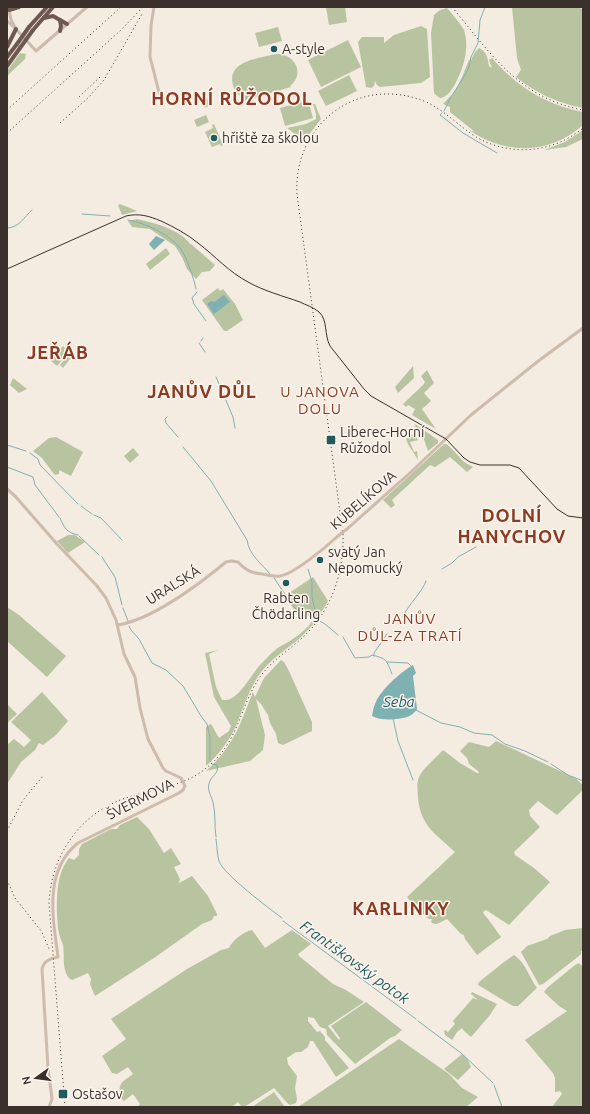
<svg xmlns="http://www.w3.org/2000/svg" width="590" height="1114" viewBox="0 0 590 1114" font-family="Ubuntu,sans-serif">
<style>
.green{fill:#b8c4a0}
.water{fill:#7fb0b2}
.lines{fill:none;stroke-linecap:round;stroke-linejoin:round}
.stream{stroke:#7fb0b2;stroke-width:1}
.tertiary{stroke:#cdbbac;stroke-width:3}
.trunk{stroke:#6c584f;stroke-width:4}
.tram{stroke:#3b302b;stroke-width:1}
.rail{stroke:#3b302b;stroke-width:1;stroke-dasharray:1 3;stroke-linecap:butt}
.tertiary-bridge{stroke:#cdbbac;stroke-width:3}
.trunk-bridge{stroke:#6c584f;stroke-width:4}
.poi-dot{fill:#1f5a5e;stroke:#fbf5ee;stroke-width:1.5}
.labels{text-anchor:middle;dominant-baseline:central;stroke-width:3;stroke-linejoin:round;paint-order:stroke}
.poi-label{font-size:14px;fill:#3b302b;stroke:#fbf5ee;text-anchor:start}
.street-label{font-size:14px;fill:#3b302b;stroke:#fbf5ee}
.neighbourhood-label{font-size:15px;letter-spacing:1px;fill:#8c3b22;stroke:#fbf5ee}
.water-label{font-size:15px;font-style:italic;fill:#1f5a5e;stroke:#fbf5ee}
.district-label{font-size:18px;font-weight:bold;letter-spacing:1px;fill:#8c3b22;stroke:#fbf5ee}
</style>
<rect width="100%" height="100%" fill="#f4ebe1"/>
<g class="green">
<path d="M326,7H345L347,22L329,25Z"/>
<path d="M512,7H579L583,10V108C557,103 536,93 516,77L521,70L517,58Z"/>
<path d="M447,8C450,11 462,26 464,30C470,49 463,70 454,86C450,92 447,97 440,98L437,96L434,93L431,33L434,15L440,10Z"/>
<path d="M421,26L427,29L430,77L421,83L380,87L377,85L375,81L374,86L371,88L366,87L358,42L362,37H384V43L394,35Z"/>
<path d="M278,27L282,41L259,47L255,33Z"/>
<path d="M348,40L361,67L321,87L308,60Z"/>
<path d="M479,48C488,53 487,57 489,66L492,68L489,60L492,58C517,87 546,105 583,112V125C549,155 506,155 469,130L475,132L450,112V107L443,104L455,91L462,77L469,60H471L475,52Z"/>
<path d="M20,53L26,54L25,59L7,76V71Z"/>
<path d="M276,54C294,53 306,73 290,86L291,87L243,101C241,95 234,92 233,85C226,61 260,58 276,54Z"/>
<path d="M349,75L357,91L326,106L318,91Z"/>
<path d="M205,93L210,105L205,108L199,95Z"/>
<path d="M308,100L313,118L285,126L280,108Z"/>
<path d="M313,104H315L321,119L304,141L287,128L306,124L316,119V114Z"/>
<path d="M206,115L209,122L197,127L194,120Z"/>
<path d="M214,124L223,145L221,146L220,144L212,147L205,132L213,128L212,125Z"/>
<path d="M583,130V139L566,147L544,150L565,142Z"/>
<path d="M120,204L137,211L122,215L118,205Z"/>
<path d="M137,219C154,223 180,229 191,245V244L215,265L210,271L202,272L196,279L187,269L182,257L175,246L150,229L132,227L128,221Z"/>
<path d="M166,248L170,254L150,270L146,264Z"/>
<path d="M218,288L220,291L223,289L235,304L243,320L227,331H224L202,300Z"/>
<path d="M63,346L69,352L57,366L51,361Z"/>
<path d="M70,353L73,355L63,368L60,365Z"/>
<path d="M413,366L414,378L398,393L395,387Z"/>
<path d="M427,370L434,383L424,393L431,401L422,409L436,429L412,415L415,409L408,405L406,407L403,404L423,385L425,382L421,376Z"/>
<path d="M13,378L27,389L19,393L10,385Z"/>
<path d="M415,424L438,440V443L428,451L421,431H416Z"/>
<path d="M412,434L416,436L418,440L410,442L414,452L417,451L418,460L408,444L406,439Z"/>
<path d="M56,437L83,452L71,476L59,470V474L55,475L54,474L42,458L33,451L49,438Z"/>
<path d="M444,444H446L449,446L464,462L473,467L467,472L450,457L435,467L430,465L392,500L395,505L391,508L383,500Z"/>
<path d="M133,448L139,455L130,463L124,456Z"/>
<path d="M68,535H75L85,542L68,553L57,541Z"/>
<path d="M313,577L328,601C320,615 312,627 300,638C286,650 270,659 259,675C248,691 243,710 235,728C228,743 218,755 206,766V727L211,724L219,738L229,731L231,726L214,697L205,653L218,650L209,654L216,687L222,700C239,702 250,675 261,664C266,659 273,651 279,647C291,641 308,630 314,618L296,612L287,599L285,600L283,597Z"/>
<path d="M7,607L19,615L66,656L47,677L7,641Z"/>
<path d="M281,660L284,662L288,669L312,722V731L283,745L278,743L276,734L270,723L268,715L261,704L256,699L265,735L263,750L250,761L206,771C233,747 240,725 253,692L255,697L264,678Z"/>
<path d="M42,692L68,721L56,735L43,745L39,743L35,750L21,762L7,784V745L14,739L24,747L31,740L11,722Z"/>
<path d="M7,704L17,714L7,723Z"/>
<path d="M496,741L575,778L583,785V790L557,815L538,801L529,810L530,816L540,827L514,852L515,855L534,868L550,882L509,925L486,910L484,911L483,913C490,921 495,929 501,937L477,955L465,939L464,935L461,934L447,919C441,921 437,927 431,922L432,919H429L414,906L407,897L455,852C436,834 421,827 418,798C418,791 416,784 419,777C423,768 437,757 443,750L460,763L477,773H479L478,771L469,764L467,758L460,751L469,742L489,747Z"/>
<path d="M137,817L149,829L164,853L171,848L181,864L174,867L180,879L179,883L192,876L208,896L217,914V916H214L212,920L202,924L154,958L95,996L90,984L91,979L88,973L72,980C61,974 65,955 63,945C62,941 60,938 59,933C57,927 58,921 57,915C57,895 56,875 69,858L74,860L79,855V849L82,844L111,829H117L120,825Z"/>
<path d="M583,928V951H581V954L579,956L543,984L539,985L521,952L527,946L547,939L550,936L565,930Z"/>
<path d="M252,930L265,948L292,930L311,944L298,954L299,956L333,984L346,990L364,1002L328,1026L339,1040L340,1038L331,1026L366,1002L402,1030L395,1036L390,1038L355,1064L327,1035L326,1029L320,1027L314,1018L308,1017V1021L317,1032L320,1031L325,1037V1040L349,1068L336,1077L313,1041H310L308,1047L301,1052H296L287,1058L288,1064L297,1076L295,1088L297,1099L296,1103L290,1105L287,1103L274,1088L244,1107H242L238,1102L232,1107H137L140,1104L133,1094L124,1101L121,1098C117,1083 122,1082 133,1074L128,1067L117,1074L112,1073L102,1056L126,1039L111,1019L187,969L221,950L229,948C233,940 243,932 252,930Z"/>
<path d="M514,955C526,963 529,977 537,988L518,1006H513L478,985L479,982L504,962Z"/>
<path d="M579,963L583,967V1107H552L562,1094L560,1091L555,1092V1078L553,1073L525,1040L567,1011L559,1006L544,992L547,988L575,965Z"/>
<path d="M472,992L497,1004L490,1015L471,1037L464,1031L462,1028L457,1032L452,1040L445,1035L444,1031L445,1030L448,1032L455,1024L453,1021L473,998L478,1000L471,994Z"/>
<path d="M399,1039L449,1074L462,1088L478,1097L466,1107H298Z"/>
<path d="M462,1054L468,1060L471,1067L458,1080L444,1069Z"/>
<path d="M274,1092L285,1107H252Z"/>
</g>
<g class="water">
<path d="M156,236L165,240L154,250L149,244Z"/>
<path d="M224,295L230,302L214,314L207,304L211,301L214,302Z"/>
<path d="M413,665L416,673L413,676L417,709C415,712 411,716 407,717C397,720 381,721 372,716C373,712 373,708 375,704C381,689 400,673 413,665Z"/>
</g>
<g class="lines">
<g class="stream">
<path d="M453,94L465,75L469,67L471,57L478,43L480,20L485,7"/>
<path d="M444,111L451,97"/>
<path d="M442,113L440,115L463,133L497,153"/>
<path d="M82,214L110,216"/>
<path d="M128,220C146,223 168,234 180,248C186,255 194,279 196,289"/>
<path d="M7,228C19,228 24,217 32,210"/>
<path d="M197,292L192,298L194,304L206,321"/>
<path d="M201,341L203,338"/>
<path d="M199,343L205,352"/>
<path d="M216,377L233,417L235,428"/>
<path d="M167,417L165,419L166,423L178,437"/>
<path d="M7,445L26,451"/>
<path d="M183,447L211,481L247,540C249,555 261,563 270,574"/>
<path d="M30,453L38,459L40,465L78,504"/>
<path d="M7,467L33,477L35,485L59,517"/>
<path d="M81,506L92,514"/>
<path d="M94,515L101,518L122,540"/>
<path d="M60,518C65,529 66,532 78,535"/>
<path d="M79,536L99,555"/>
<path d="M102,557L115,577L122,605"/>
<path d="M308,569L312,582V598L317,618"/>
<path d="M442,569L452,563L458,557L476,547"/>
<path d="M274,578L293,606L299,612L307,614L325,624L338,635"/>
<path d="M123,608L128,621"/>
<path d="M403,616C409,604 423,591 426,581"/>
<path d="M129,626L131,630L139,639L152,663L166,670L183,686L201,716L207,724L210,737V761L211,762"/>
<path d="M343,637L355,658L369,657L372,655C387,659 386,659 392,674"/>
<path d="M374,656V653L387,634"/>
<path d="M387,662L408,663L411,666"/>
<path d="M416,710L441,723L460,727L474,733L492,735L505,744L525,751L548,762"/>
<path d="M393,718L398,741L413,780"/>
<path d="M212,764L217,765C219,774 213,774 210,781C206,789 211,795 213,802C216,814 214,825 216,837"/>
<path d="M551,764L568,775L583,781"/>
<path d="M216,839C217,846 217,854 219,861C223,874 270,909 282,918"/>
<path d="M283,921L416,1019"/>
<path d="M418,1021L461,1053L493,1083"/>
<path d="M494,1085L502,1107"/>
</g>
<g class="tertiary">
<path d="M154,7L151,25L150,57L160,96"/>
<path d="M9,10L11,20L15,27"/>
<path d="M7,21L16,29L36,51L87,7"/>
<path d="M7,489L15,496L57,544L97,586L106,598L116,620L124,654L135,677L140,708L148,739L163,768L166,771L181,778L185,786L183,790L179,793L78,843C43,871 53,918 58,957C50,959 44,960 42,969L48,1068L52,1099L49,1107"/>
<path d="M347,529L411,472L471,415L537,362L583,328"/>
<path d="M118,625C154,619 198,585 226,562L231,561L238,562C245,570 251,573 262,574C267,575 274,577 280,576C294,574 326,547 338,536"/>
</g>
<g class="trunk">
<path d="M9,10L19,7"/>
<path d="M44,18L53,16L67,24"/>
<path d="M60,20L61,26L60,31"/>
<path d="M29,27L47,7"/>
<path d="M33,30L53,7"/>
<path d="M7,47L16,29"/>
<path d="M7,57L17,44"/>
<path d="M7,66L20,48"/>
</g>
<path class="tram" d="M7,269L126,216C139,213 149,216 161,221C174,227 187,234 198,243C215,256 229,272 248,282C264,291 283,296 300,302C306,305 313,307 319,312C328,320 324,335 330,346L364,389L371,396L446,439L464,458L470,462L480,465H510L519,468L557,509L568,516L583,518"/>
<g class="rail">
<path d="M452,7C491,54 519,98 583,110"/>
<path d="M79,97L100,77"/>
<path d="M7,110L121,7"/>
<path d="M60,123L89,97L104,80L142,14"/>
<path d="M7,133L121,30L143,7"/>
<path d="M7,831L23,800L43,776"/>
<path d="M7,880L15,898L42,932L49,949"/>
<path d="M65,1107L49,903C51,854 82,811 129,797C154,789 184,786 205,769C240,742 238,709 260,677C271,661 288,651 302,638C331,612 344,573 343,535L297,194C293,129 351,79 415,98C438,104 454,122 473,135C507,157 552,154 583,128"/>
</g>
<path class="tertiary-bridge" d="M338,536L347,529"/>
<g class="trunk-bridge">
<path d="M17,44L29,27"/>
<path d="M20,48L33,30"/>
</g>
</g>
<g class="poi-dot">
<circle cx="274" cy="49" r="4"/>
<circle cx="214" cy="138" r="4"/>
<rect x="326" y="435" width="10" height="10" rx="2"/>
<circle cx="320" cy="560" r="4"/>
<circle cx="286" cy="583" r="4"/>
<rect x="58" y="1089" width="10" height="10" rx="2"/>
</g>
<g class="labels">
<g class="poi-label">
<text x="282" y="49">A-style</text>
<text x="222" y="138">hřiště za školou</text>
<text x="340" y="432">Liberec-Horní<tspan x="340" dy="16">Růžodol</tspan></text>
<text x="328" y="552">svatý Jan<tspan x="328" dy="16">Nepomucký</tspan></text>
<text x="286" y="598" text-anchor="middle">Rabten<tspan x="286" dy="16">Čhödarling</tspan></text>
<text x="72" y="1094">Ostašov</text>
</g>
<g class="street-label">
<text transform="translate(363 500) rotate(-41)">KUBELÍKOVA</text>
<text transform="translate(173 585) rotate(-32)">URALSKÁ</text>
<text transform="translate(140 799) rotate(-27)">ŠVERMOVA</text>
</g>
<g class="neighbourhood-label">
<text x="320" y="391">U JANOVA<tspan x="320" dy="17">DOLU</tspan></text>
<text x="410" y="618">JANŮV<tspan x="410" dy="17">DŮL-ZA TRATÍ</tspan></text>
</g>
<g class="water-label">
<text x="399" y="701">Seba</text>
<text transform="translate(355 962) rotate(36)">Františkovský potok</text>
</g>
<g class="district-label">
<text x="232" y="98">HORNÍ RŮŽODOL</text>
<text x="58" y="352">JEŘÁB</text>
<text x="202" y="391">JANŮV DŮL</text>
<text x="512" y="515">DOLNÍ<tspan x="512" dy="21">HANYCHOV</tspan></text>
<text x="401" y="908">KARLINKY</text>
</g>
</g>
<rect width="590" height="1114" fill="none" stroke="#3b302b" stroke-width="16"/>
<g transform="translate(36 1078) rotate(256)" stroke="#fbf5ee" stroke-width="3" paint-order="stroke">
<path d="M0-3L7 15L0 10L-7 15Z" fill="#3b302b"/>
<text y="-6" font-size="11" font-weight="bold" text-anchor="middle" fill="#3b302b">N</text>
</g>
</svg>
